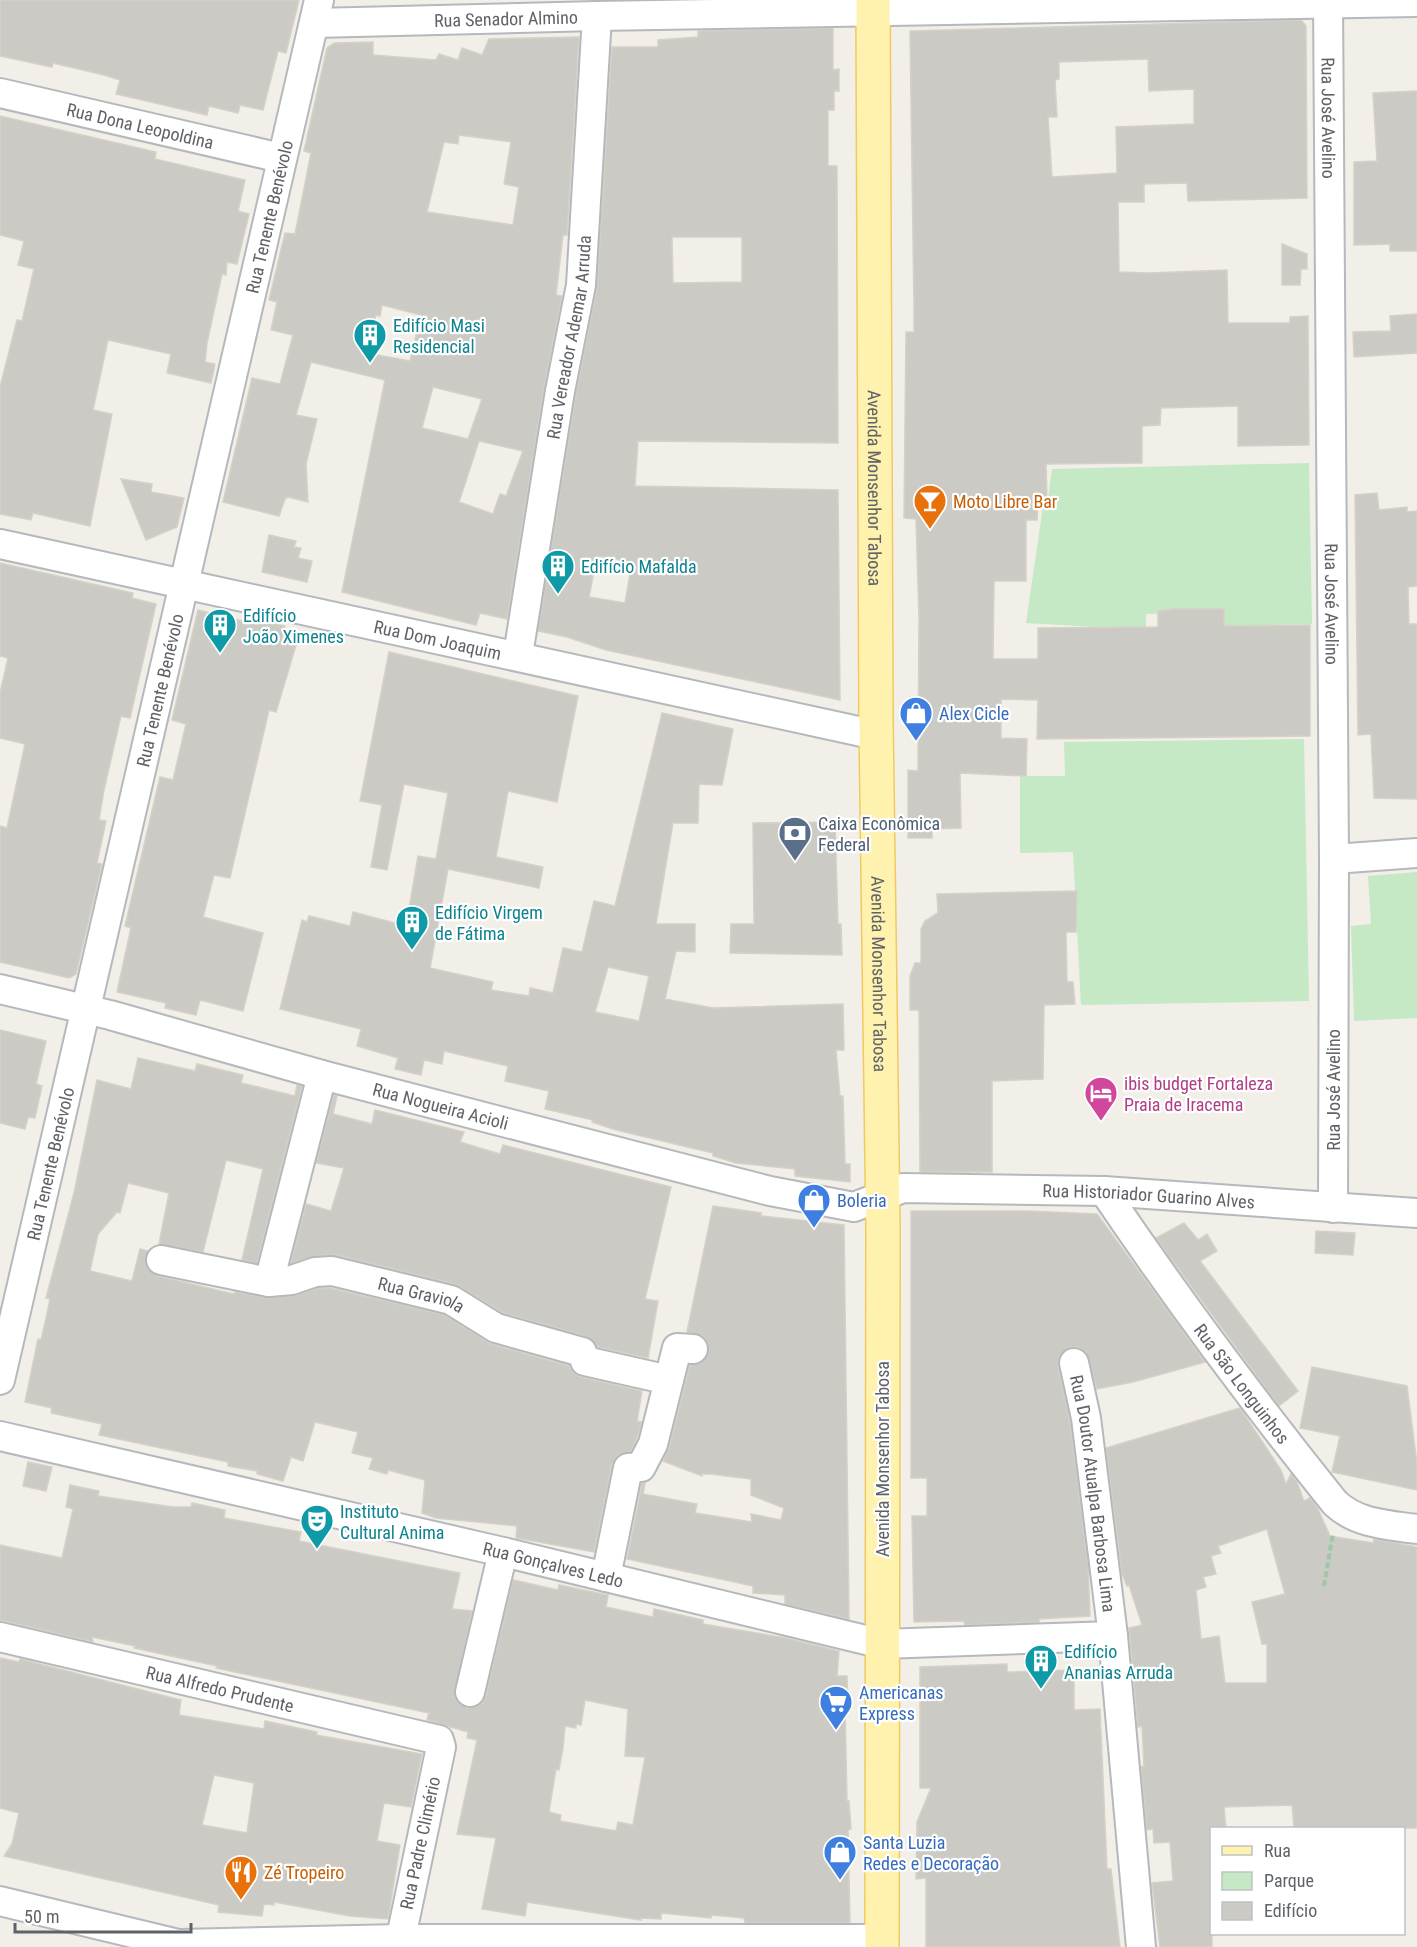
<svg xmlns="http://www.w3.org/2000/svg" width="1417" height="1947" viewBox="0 0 1417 1947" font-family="'Roboto Condensed',sans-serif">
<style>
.green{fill:#c5e8c5}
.building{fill:#cccac5;stroke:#d6d1c6;stroke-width:1.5;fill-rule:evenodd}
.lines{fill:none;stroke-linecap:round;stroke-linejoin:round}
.minor-casing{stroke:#b5b8bc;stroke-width:32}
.major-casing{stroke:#f2c960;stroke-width:36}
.path{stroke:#9cc7a9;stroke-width:4;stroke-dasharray:6 3;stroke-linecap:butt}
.minor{stroke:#fff;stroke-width:28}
.major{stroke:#fff2af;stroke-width:33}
.labels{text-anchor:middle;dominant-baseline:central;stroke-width:4.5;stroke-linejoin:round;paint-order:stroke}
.street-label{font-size:18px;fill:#5f6368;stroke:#fff}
.culture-label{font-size:18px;fill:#0d838f;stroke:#fff;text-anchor:start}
.food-label{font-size:18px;fill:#c56008;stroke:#fff;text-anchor:start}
.shop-label{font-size:18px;fill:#366cbe;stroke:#fff;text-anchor:start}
.service-label{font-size:18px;fill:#4e5e75;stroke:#fff;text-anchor:start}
.hotel-label{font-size:18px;fill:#b23c85;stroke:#fff;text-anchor:start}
</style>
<rect width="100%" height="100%" fill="#f1efe8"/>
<g class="green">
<path d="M1309,463L1312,624L1224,626L1223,612L1146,614V630L1026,623L1044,499H1048L1052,469Z"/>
<path d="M1304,739L1309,1001L1081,1005L1073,852L1020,853V776H1065L1064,742Z"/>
<path d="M1417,872V1018L1354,1021L1351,926L1371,924L1368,876Z"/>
</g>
<g class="building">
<path d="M0,0H299L286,53L278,51L263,110L240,105L238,113L209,106L207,115L116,94L120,80L104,75L53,63L52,67L0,56Z"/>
<path d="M1301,20L1306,26L1307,198L1188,201L1187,183L1144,184V202H1118L1119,272L1149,273L1227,270L1228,323H1290V317L1308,316L1309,445L1238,446V406L1161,408L1160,425L1142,426V463L1046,464L1047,498H1038L1037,520H1026V581H994L993,659H1038V628L1158,627V611L1175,609H1224V626L1310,625V736L1037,739L1038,700L1001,699V738L1027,739L1026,776L960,773L961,828L932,829V838H908V770L918,771L919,619L916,519L904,518L906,332H914V305L910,31ZM1148,59L1149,91L1194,89V124L1116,127L1117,173L1052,177L1048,117H1057L1055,80L1059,79V62Z"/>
<path d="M833,28V70L839,69V91H834V110H828V166H837L838,443L638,441L635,486L838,490L840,700L606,650L567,637L538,631L576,394L597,288L612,47H658V40L698,37V31ZM672,237H742V282L673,283ZM597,556L632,562L625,603L589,597Z"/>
<path d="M579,37L567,235H563L556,295L562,296L544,388L507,619L480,613L476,625L342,592L385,380L311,362L296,415L317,419L306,464L308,502L288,497L285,499L279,516L223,502L252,378L280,384L293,335L271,330L277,302L269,300L285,233L295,234L311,153L304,151L327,48L334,43L373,42V55L436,60L439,54L458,60L462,48L482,55L489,39ZM459,135L511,142L504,184L519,187L513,225L427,212L444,142L458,144ZM382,305L421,315L410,361L366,353L376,315L380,316ZM433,387L482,399L468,439L422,428ZM479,441L523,451L506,496L500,494L493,514L459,502Z"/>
<path d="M1417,91V251H1390V244L1354,245V162L1377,161L1373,93Z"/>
<path d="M0,116L156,152L155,159L245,180L238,211L249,214L237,264L227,262L226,275L222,274L207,343L205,362L215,364L211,383L167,373L171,354L108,340L93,410L112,414L90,526L33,513L31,520L0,514V387L17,320L22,321L34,269L18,265L24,241L0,235Z"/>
<path d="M1282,244L1307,254V269H1301L1300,285H1282Z"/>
<path d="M1417,314V353L1354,357L1353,332L1391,331L1390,316Z"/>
<path d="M121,479L152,484L151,492L184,498L177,527L146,540Z"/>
<path d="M1377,493L1379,510L1407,507V512L1417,511V586L1408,587L1409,624H1417V799L1374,798L1371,734L1358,735L1355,495Z"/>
<path d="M269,535L296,541L294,547L301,548L298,558L312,561L307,582L262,572Z"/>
<path d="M0,563L133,593L132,598L156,604L130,718L121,716L104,790L99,820L106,821L97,863L102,864L76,974L69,978L0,962V826L7,828L25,744L0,738V693L8,658L0,656Z"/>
<path d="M198,610L255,624L256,619L285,626L282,639L297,642L276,712L269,710L230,878L214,875L203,917L263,933L243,1011L200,1000L196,1015L165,1008L166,1003L117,992L131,928L125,926L160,777L173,780L186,724L172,720Z"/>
<path d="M389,652L578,696L557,802L508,791L496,857L543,867L539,888L448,869L430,968L493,982L491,990L529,996L530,988L553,993L563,948L582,952L594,901L615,906L662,713L733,729L722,785L699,784L698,823H673L656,924H695V952L676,951L665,999L713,1008L843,1004L844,1050H836L840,1096H843L845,1164H850V1182L795,1176V1169L736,1163L713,1156V1153L616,1130L592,1122L593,1120L545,1109L549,1091L505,1081L508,1066L444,1051L442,1064L424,1060L421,1075L395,1069L398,1058L357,1046L361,1029L280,1009L302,920L307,922L309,916L350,926L353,912L406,926L418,856L436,859L448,793L404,784L387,870L371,867L382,805L360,801ZM608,967L649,976L639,1021L595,1012Z"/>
<path d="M835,822L838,924H841L842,955L730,953L731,924H754L753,823Z"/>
<path d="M1077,891L1076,932H1066L1067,982H1073L1075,1004L1044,1005L1043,1079L992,1081V1172H920L919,1010H910V976L915,963H921V929L925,921L938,913L937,894Z"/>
<path d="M0,1030L46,1041L36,1084L42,1086L35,1118L28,1117L25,1129L0,1123Z"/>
<path d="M138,1058L195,1071L197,1064L243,1075L241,1083L295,1096L297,1085L302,1086L257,1263L242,1260L263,1169L226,1160L203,1252L159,1244L169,1193L128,1183L120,1213L117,1212L98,1234L90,1271L132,1281L140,1249L148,1251L146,1266L157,1276L234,1294L235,1292L270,1298L294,1296L318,1288H330L445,1315L491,1344L569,1366L574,1373L581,1377L642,1391L637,1421L642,1422L637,1438L631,1451L618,1455L612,1464L594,1552L516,1538L517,1526L436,1518L422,1513L425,1480L388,1470L387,1474L369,1469L373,1458L352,1453L358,1432L315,1422L303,1461L291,1457L283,1481L257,1474V1471L228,1466V1462L99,1435L102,1424L51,1413L52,1408L25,1402L38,1339L41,1340L46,1318L50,1299L46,1298L74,1193L97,1080L131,1089Z"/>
<path d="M334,1095L337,1096L333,1114L372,1124L375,1110L464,1132L460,1142L500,1154L503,1145L671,1187L645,1299L658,1301L648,1358L598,1347L586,1336L503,1313L455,1284L336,1255L314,1256L291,1263L306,1204L331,1211L344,1168L316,1163Z"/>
<path d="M713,1206L761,1213V1216L844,1225L849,1619L785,1604V1595L753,1593V1586L627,1559L642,1484L645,1483L643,1494L697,1504L695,1513L752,1522L751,1514L781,1520L784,1508L751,1495V1479L710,1474H702V1476L663,1461L669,1448L690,1365L701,1363L709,1351L708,1342L703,1336L687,1332Z"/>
<path d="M911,1211H1028L1097,1214L1205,1362L1133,1382L1097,1389L1086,1352L1078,1347H1070L1059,1357L1058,1367L1070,1421L1088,1564L1090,1616L1039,1619V1622L965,1625L964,1621L914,1622L912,1516H927V1478H911Z"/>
<path d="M1184,1223L1198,1240L1207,1234L1217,1251L1200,1261L1298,1391L1279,1406L1156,1238Z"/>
<path d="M1316,1231L1355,1233L1353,1255L1315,1253Z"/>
<path d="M1312,1367L1407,1386L1417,1464V1490L1332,1472L1340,1436L1300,1428Z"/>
<path d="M1240,1408L1281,1470L1286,1484L1291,1474L1297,1482L1304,1501L1310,1498L1317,1507L1330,1536L1373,1543L1374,1539L1417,1547V1828H1294L1292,1805L1224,1807L1226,1828H1212V1947H1160L1152,1883L1173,1881L1170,1842L1154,1843L1153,1829L1147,1830L1141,1767L1144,1766L1142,1726L1138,1727L1129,1628L1142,1625L1129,1585L1127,1586L1122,1574L1106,1448ZM1267,1529L1285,1594L1252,1602L1262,1644H1267V1683H1225L1219,1636L1201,1639L1196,1590L1206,1587L1203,1577L1216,1574L1211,1556L1221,1553L1218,1546Z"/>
<path d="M28,1462L52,1467L46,1491L23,1486Z"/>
<path d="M70,1485L99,1491L98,1496L173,1507H191L192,1503L225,1510L224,1518L301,1532L299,1541L460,1573L452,1609L472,1611L454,1696L459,1704L467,1708L482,1704L486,1696L513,1580L558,1590L559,1585L608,1595L606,1607L653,1617L654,1609L703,1620V1624L786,1638L839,1651L837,1676H847L848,1708L845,1707L847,1801H849L851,1829L848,1830L850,1923H745L744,1918L712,1915L711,1918L661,1913V1919L641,1918V1920L527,1902L525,1916L482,1909L496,1838L457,1834L477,1740L467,1738L468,1732L427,1720L429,1713L216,1668L217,1666L134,1648L135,1646L92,1637L93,1642L0,1620V1545L62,1558L73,1509L66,1507ZM585,1700L628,1709L625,1756L645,1757L633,1825L618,1822L616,1831L560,1821L561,1815L549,1812L556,1769L559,1770L563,1748L565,1726L576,1728V1724L581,1725Z"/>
<path d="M0,1658L19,1662L20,1659L181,1700L179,1715L264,1729L265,1721L317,1732L316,1735L422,1754L411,1807L384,1803L377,1841L400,1845L388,1919L350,1916L274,1902V1905L264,1904L262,1916L218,1912L219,1905L4,1856L12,1844L19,1813L0,1808ZM214,1775L254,1783L247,1833L202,1825Z"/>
<path d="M1007,1664V1672L1074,1670V1710L1100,1709L1107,1869H1111L1120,1947H926V1878L916,1879L917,1822L931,1788H920V1667Z"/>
</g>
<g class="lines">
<g class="minor-casing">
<g id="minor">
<path id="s1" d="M1328,0L1334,859L1333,1208"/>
<path id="s2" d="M314,23L597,16L1417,2"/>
<path id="s3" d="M0,93L281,158"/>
<path id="s4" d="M0,544L876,735"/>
<path id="s5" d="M518,655L560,391L581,285L597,16"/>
<path d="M1334,859L1417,853"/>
<path id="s6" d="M0,989L110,1015L322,1075L770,1191L854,1207L903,1188L1104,1191L1417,1213"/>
<path id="s7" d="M1104,1191C1177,1299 1253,1401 1335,1503C1357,1524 1388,1525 1417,1529"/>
<path id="s8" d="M161,1260L269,1282L292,1280L315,1272L332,1271L451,1300L496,1328L582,1352L585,1361L669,1380"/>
<path d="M269,1282L322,1075"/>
<path id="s9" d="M1074,1363L1086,1418L1113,1636L1141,1947"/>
<path id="s10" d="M0,1380L319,0"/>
<path id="s11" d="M0,1436L503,1552L882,1644L1113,1636"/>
<path d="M606,1577L628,1468L641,1467L653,1444L677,1348L693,1349"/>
<path id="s12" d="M0,1637L439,1740L441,1747L399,1947"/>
<path d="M470,1692L503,1552"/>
<path d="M0,1901L191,1947"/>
<path d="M180,1944L400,1939H883"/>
</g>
</g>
<g class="major-casing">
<g id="major">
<path id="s13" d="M873,0L876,722L883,1228L882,1947"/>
</g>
</g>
<path class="path" d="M1324,1586L1333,1533"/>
<use href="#minor" class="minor"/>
<use href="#major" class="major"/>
</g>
<defs>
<g id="building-pin" transform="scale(1.725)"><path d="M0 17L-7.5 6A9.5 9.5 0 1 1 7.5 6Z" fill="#0f9aa8" stroke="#fff"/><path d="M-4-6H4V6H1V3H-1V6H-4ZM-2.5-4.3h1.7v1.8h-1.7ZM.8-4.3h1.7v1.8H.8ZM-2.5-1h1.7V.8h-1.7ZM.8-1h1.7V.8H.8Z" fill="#fff"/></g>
<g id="bar-pin" transform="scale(1.725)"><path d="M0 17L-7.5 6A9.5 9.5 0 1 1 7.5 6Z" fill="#e8710a" stroke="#fff"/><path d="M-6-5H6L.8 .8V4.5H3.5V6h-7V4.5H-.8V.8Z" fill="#fff"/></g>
<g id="shop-pin" transform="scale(1.725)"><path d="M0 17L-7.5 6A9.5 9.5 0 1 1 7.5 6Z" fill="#3f7fe0" stroke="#fff"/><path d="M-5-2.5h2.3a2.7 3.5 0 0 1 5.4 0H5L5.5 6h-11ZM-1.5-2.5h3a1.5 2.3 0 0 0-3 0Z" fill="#fff"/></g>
<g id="bank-pin" transform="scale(1.725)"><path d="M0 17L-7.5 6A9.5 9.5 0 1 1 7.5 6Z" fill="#5c6f8a" stroke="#fff"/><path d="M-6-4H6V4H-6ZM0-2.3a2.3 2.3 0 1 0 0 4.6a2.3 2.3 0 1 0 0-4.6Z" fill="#fff"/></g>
<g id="hotel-pin" transform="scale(1.725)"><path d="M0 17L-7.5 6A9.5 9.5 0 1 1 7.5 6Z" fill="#d1479c" stroke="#fff"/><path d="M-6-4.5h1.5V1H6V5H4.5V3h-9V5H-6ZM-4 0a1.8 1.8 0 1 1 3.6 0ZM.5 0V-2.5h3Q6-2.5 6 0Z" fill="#fff"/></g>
<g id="theatre-pin" transform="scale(1.725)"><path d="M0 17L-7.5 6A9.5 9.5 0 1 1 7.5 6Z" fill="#0f9aa8" stroke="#fff"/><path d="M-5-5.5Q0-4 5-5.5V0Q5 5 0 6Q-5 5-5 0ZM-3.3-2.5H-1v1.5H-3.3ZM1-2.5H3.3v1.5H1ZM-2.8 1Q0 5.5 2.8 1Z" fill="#fff"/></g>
<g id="supermarket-pin" transform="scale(1.725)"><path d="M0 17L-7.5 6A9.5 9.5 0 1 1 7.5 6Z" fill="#3f7fe0" stroke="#fff"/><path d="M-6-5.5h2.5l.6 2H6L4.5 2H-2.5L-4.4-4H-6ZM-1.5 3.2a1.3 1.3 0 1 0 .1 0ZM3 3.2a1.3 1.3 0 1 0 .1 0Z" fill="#fff"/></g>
<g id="restaurant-pin" transform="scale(1.725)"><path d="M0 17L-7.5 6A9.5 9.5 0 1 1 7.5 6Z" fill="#e8710a" stroke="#fff"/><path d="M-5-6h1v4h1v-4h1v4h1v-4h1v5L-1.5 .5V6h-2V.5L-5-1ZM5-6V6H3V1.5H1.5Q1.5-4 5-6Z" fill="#fff"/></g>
</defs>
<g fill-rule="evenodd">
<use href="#building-pin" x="370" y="335"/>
<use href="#bar-pin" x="930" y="501"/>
<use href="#building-pin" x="558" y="566"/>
<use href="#building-pin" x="220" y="625"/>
<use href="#shop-pin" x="916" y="713"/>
<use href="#bank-pin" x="795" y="833"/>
<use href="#building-pin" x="412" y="922"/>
<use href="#hotel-pin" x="1101" y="1093"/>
<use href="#shop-pin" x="814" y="1200"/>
<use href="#theatre-pin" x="317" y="1521"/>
<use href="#building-pin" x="1041" y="1661"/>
<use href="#supermarket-pin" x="836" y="1702"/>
<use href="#shop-pin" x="840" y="1852"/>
<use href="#restaurant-pin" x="241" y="1872"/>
</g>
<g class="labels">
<g class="street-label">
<text stroke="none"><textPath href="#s2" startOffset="192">Rua Senador Almino</textPath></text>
<text stroke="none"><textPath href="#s1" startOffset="118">Rua José Avelino</textPath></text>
<text stroke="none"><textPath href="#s3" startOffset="144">Rua Dona Leopoldina</textPath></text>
<text stroke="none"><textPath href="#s10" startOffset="1194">Rua Tenente Benévolo</textPath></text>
<text stroke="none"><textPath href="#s5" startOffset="322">Rua Vereador Ademar Arruda</textPath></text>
<text stroke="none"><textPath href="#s13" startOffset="488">Avenida Monsenhor Tabosa</textPath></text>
<text stroke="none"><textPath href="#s1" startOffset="604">Rua José Avelino</textPath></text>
<text stroke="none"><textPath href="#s4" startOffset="448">Rua Dom Joaquim</textPath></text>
<text stroke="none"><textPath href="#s10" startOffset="708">Rua Tenente Benévolo</textPath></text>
<text stroke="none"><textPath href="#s13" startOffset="974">Avenida Monsenhor Tabosa</textPath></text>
<text transform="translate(1333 1090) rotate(-90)">Rua José Avelino</text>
<text stroke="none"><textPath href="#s6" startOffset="456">Rua Nogueira Acioli</textPath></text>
<text stroke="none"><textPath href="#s10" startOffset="222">Rua Tenente Benévolo</textPath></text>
<text stroke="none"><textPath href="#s6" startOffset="1180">Rua Historiador Guarino Alves</textPath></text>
<text stroke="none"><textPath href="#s8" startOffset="267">Rua Graviola</textPath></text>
<text stroke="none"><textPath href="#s7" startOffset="237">Rua São Longuinhos</textPath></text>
<text transform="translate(882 1459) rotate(-90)">Avenida Monsenhor Tabosa</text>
<text stroke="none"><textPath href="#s9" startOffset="132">Rua Doutor Atualpa Barbosa Lima</textPath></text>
<text stroke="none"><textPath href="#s11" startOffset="568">Rua Gonçalves Ledo</textPath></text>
<text stroke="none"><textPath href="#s12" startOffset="226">Rua Alfredo Prudente</textPath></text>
<text transform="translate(420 1843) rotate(-78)">Rua Padre Climério</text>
</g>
<g class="culture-label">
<text x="393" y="325">Edifício Masi<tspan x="393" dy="21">Residencial</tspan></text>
<text x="581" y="566">Edifício Mafalda</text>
<text x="243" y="615">Edifício<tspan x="243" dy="21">João Ximenes</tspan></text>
<text x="435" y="912">Edifício Virgem<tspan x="435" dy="21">de Fátima</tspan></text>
<text x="340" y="1511">Instituto<tspan x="340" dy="21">Cultural Anima</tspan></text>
<text x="1064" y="1651">Edifício<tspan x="1064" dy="21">Ananias Arruda</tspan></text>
</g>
<g class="food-label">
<text x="953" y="501">Moto Libre Bar</text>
<text x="264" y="1872">Zé Tropeiro</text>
</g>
<g class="shop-label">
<text x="939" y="713">Alex Cicle</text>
<text x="837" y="1200">Boleria</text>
<text x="859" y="1692">Americanas<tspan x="859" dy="21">Express</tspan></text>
<text x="863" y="1842">Santa Luzia<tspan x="863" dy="21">Redes e Decoração</tspan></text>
</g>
<g class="service-label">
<text x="818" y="823">Caixa Econômica<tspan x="818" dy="21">Federal</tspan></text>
</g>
<g class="hotel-label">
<text x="1124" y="1083">ibis budget Fortaleza<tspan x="1124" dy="21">Praia de Iracema</tspan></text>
</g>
</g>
<rect x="1210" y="1827" width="195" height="108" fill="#ffffff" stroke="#bfc1c3" stroke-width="1.5"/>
<rect x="1222" y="1846" width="30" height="9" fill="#fff2af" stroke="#bfc1c3" stroke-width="1.5"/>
<text x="1264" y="1857" font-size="18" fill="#5f6368">Rua</text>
<rect x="1222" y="1872" width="30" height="18" fill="#c5e8c5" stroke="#bfc1c3" stroke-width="1.5"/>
<text x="1264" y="1887" font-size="18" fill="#5f6368">Parque</text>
<rect x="1222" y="1902" width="30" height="18" fill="#cccac5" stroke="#bfc1c3" stroke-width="1.5"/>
<text x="1264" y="1917" font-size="18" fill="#5f6368">Edifício</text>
<path d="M15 1923v9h176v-9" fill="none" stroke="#5f6368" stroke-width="3"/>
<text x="24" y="1923" font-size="18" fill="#5f6368" stroke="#ffffff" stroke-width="4.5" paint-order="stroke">50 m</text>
</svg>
